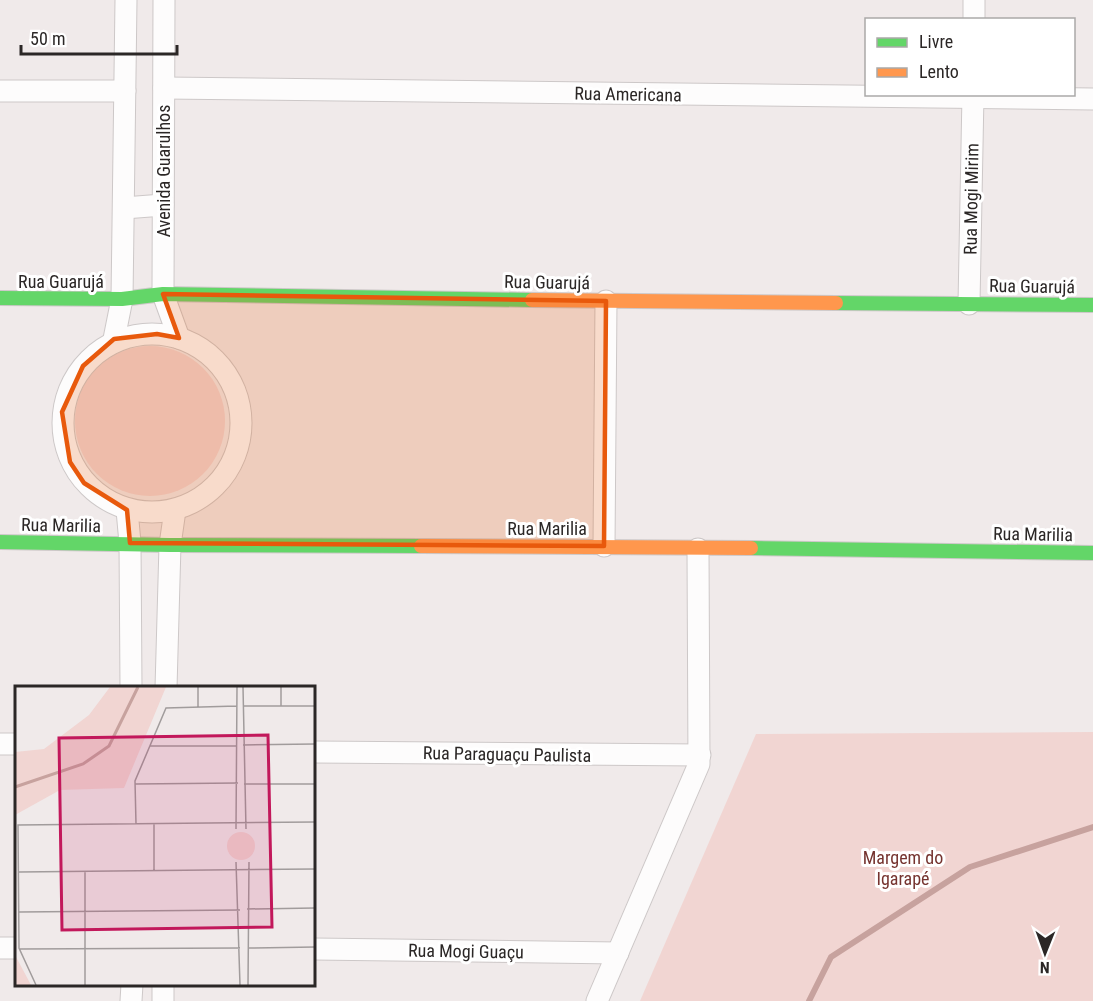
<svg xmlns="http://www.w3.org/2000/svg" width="1093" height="1001" viewBox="0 0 1093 1001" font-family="'Roboto Condensed',sans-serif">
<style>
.green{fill:#f1d5d2}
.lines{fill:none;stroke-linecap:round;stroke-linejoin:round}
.stream{stroke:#c7a29e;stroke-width:6}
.street-casing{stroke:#cdc8c8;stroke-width:23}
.fast-casing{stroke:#cdc8c8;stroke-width:16}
.slow-casing{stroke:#cdc8c8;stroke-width:16}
.street{stroke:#fdfcfc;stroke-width:21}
.fast{stroke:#63d668;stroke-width:14}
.slow{stroke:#ff974d;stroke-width:14}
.marked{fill:#e8590c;fill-opacity:0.2;stroke:#e8590c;stroke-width:4.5;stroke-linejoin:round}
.labels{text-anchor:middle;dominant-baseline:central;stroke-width:6;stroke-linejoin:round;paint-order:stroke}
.street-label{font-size:18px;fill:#2b2726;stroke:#fff}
.park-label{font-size:18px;fill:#75332f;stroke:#fff}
.inset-river{fill:none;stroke:#c7a29e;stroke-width:3}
.inset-road{fill:none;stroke:#a19c9c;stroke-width:1.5}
.view{fill:#c2185b;fill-opacity:0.15;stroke:#c2185b;stroke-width:3}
.inset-edge{fill:none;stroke:#2b2726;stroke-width:3}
</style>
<rect width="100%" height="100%" fill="#f0eaea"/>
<g class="green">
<circle cx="150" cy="421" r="75"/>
<path d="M1093,732V1001H640L756,734Z"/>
</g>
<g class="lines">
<path class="stream" d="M809,1001L831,957L970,867L1093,827"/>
<g class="street-casing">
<g id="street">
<path d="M164,0L163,294L179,338"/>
<path d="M974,20V0"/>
<path d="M164,88L1093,99"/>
<path d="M0,91H125"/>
<path d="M124,208L163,205"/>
<path d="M969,304L973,94"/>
<circle cx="152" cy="423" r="89"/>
<path d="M114,339L122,299L126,0"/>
<path d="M127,510L130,543L131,688"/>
<path d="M604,546L606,301"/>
<path d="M166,688L170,545L175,510"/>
<path d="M0,744H16"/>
<path d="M314,752L700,755"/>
<path d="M0,948H16"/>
<path d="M314,949L618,953"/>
<path d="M131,1001L132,984"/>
<path d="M163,1001V984"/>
<path d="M597,1001L699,764L698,549"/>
</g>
</g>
<g class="fast-casing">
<g id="fast">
<path d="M0,298L122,299L163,294L532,300"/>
<path d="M836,303L1093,305"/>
<path d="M0,542L170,545L421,546"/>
<path d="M751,548L1093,553"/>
</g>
</g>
<g class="slow-casing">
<g id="slow">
<path d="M532,300L836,303"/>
<path d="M421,546L751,548"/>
</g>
</g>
<use href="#street" class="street"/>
<use href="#fast" class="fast"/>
<use href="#slow" class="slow"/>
</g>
<path class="marked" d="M163,294L606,301L604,546L130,543L127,510L84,483L70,462L62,412L83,366L114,339L157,334L179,338Z"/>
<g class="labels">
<g class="street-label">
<text transform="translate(628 94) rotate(1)">Rua Americana</text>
<text transform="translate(163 171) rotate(-90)">Avenida Guarulhos</text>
<text transform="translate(971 199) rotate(-89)">Rua Mogi Mirim</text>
<text x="61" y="281">Rua Guarujá</text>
<text transform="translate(547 282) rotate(1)">Rua Guarujá</text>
<text transform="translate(1032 286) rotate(1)">Rua Guarujá</text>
<text transform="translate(61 525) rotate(1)">Rua Marilia</text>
<text x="547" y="528">Rua Marilia</text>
<text transform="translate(1033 534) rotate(1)">Rua Marilia</text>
<text transform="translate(507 754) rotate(1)">Rua Paraguaçu Paulista</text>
<text transform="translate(466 951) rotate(1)">Rua Mogi Guaçu</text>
</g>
<g class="park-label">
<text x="903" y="857">Margem do<tspan x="903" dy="21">Igarapé</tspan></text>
</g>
</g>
<g transform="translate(15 686)">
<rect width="300" height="300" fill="#f0eaea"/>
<path d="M95,1H151L109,102L45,104L0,129V66L29,63L74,29ZM212 160a14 14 0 1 1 28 0a14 14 0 1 1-28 0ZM0,269L16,299H0Z" fill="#f1d5d2"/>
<path class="inset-river" d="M0,101L68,78L94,60L123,1"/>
<path class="inset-road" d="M228,1L231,143M266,1V20M229,20H300M183,21V1M228,59L300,58M135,60H222M120,98L223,97M229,98H300M121,138L120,95L151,22L222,20M139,138V185M221,143L222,1M221,176L225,299M4,186L300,183M70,186V299M232,223L300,222M4,226L225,224M233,262L300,261M4,263L225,262M21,299L4,262L3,139L300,136M233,299L234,176"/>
<path class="view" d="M253,49L257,241L47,244L44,52Z"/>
<rect width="300" height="300" class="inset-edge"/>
</g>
<rect x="865" y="18" width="210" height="78" fill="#ffffff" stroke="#aaa9a8" stroke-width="1.5"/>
<rect x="877" y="38" width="30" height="9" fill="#63d668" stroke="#aaa9a8" stroke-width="1.5"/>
<text x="919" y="48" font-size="18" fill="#2b2726">Livre</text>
<rect x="877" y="68" width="30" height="9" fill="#ff974d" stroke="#aaa9a8" stroke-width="1.5"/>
<text x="919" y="78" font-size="18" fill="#2b2726">Lento</text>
<g transform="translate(1045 953) rotate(181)" stroke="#ffffff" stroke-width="4.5" paint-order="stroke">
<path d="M0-4.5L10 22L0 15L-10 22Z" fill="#2b2726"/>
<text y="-9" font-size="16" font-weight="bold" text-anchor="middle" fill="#2b2726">N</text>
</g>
<path d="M21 45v9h156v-9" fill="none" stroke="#2b2726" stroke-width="3"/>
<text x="30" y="45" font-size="18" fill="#2b2726" stroke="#ffffff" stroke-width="4.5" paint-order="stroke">50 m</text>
</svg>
